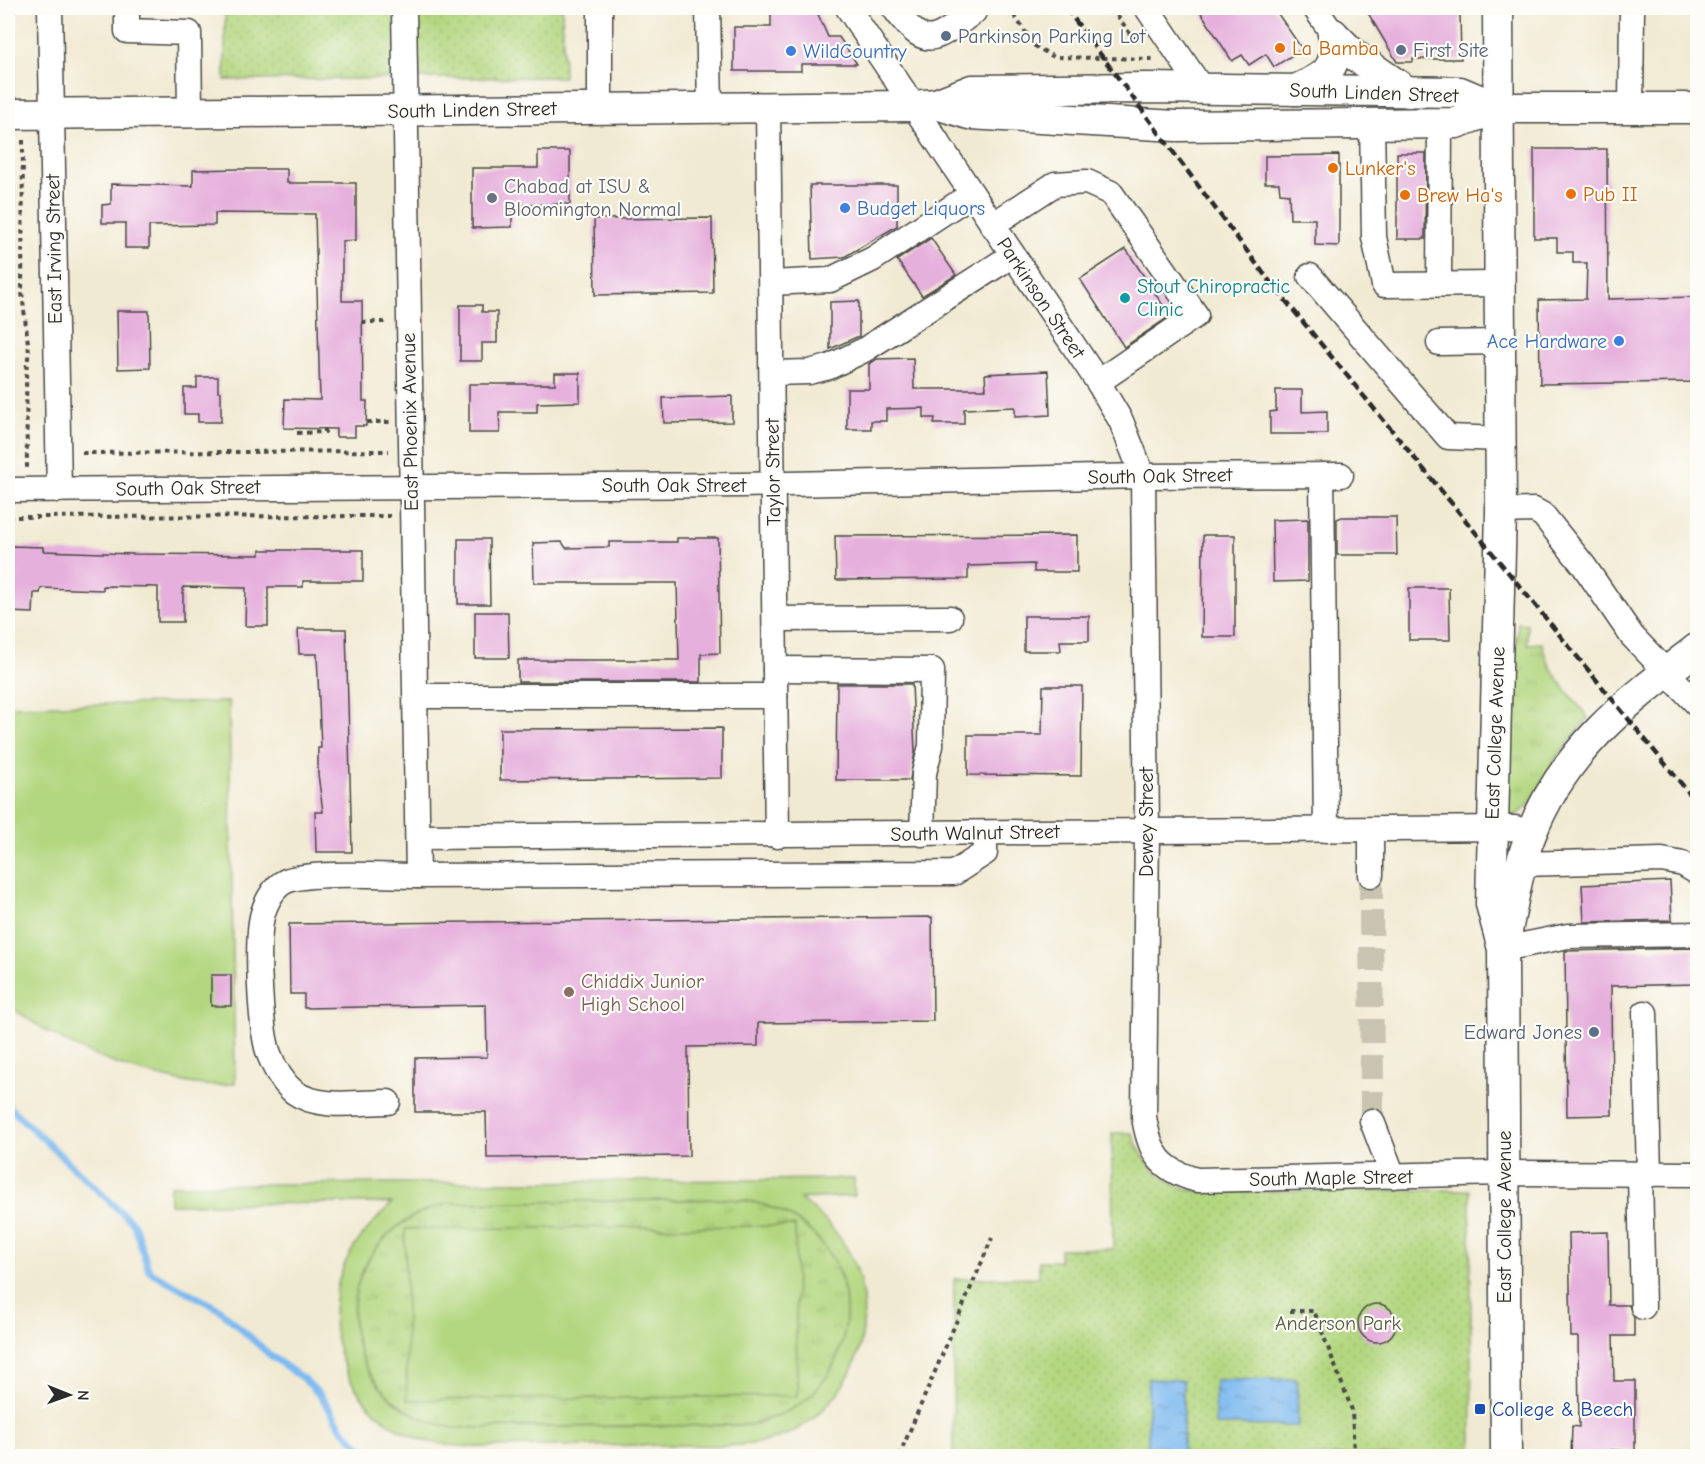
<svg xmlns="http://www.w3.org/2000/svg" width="1705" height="1464" viewBox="0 0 1705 1464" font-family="'Comic Neue',sans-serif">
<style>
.grass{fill:url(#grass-tufts);stroke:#6f8156;stroke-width:1.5}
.park{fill:url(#park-dots);stroke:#6f8156;stroke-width:1.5}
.pitch{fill:#b3d780;stroke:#6f8156;stroke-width:1.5;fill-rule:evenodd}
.water{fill:url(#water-ripples);stroke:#54728e;stroke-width:1.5}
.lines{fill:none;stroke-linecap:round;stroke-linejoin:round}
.stream{stroke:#7ebaf0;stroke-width:7}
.building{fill:#e6b0dd}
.minor-tunnel{stroke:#c9c4b1;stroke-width:24;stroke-dasharray:24 12;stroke-linecap:butt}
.minor-casing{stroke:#494844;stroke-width:27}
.major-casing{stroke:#494844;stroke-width:33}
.path{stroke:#494844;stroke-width:4;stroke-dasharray:4.5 4.5;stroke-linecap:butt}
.minor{stroke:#fff;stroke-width:24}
.major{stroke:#fff;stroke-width:30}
.rail{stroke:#2b2b2b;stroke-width:4.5;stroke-dasharray:9 4.5;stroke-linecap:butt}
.service-dot{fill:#5c6f8a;stroke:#fdfcf7;stroke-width:2}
.food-dot{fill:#e8710a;stroke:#fdfcf7;stroke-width:2}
.shop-dot{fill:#3f7fe0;stroke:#fdfcf7;stroke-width:2}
.worship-dot{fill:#6b7280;stroke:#fdfcf7;stroke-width:2}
.culture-dot{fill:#0f9aa8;stroke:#fdfcf7;stroke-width:2}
.education-dot{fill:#8d6e63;stroke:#fdfcf7;stroke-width:2}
.transit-dot{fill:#1a4fb4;stroke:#fdfcf7;stroke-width:2}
.labels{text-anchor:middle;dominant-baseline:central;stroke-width:4.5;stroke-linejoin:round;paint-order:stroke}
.service-label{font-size:20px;fill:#4e5e75;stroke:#fdfcf7;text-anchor:start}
.food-label{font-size:20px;fill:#c56008;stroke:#fdfcf7;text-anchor:start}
.shop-label{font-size:20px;fill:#366cbe;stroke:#fdfcf7;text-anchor:start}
.street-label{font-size:20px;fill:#2b2b2b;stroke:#fdfcf7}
.worship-label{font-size:20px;fill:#5b616d;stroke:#fdfcf7;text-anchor:start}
.culture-label{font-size:20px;fill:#0d838f;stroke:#fdfcf7;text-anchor:start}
.education-label{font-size:20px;fill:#785e54;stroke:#fdfcf7;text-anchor:start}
.park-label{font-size:20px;fill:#545f44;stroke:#fdfcf7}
.transit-label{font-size:20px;fill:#164399;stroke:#fdfcf7;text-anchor:start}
</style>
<defs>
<pattern id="grass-tufts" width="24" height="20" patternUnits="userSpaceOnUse" patternTransform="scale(1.5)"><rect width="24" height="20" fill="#b3d780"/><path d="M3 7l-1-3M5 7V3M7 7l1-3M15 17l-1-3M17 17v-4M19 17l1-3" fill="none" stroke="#9ab96f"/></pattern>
<pattern id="park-dots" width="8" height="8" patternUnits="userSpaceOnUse" patternTransform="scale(1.5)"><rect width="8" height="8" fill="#b3d780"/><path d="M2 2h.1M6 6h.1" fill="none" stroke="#9ab96f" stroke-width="1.8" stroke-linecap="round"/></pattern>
<pattern id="water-ripples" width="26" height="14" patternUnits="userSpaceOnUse" patternTransform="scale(1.5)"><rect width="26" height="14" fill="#7ebaf0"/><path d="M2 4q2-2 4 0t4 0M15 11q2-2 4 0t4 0" fill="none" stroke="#6797c3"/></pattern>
</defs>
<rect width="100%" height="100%" fill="#fdfcf7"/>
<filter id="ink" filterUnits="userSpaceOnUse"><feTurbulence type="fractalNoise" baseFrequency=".0167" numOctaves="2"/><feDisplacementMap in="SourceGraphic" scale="12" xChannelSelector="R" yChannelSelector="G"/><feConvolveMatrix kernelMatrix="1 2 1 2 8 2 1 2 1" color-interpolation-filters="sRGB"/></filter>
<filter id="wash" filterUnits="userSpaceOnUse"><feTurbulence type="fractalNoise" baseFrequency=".008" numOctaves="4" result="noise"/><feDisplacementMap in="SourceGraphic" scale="24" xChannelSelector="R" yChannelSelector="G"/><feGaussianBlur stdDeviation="1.35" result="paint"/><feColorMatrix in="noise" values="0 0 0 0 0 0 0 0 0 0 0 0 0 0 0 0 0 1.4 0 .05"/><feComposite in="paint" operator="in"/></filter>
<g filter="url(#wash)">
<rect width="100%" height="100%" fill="#f1ead3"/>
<g class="grass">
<path d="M1518,623L1527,624V644L1542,643C1546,671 1572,695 1588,718L1561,752L1529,805L1512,818H1507L1509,739Z"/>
<path d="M730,1199C810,1203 867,1273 839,1352C832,1373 816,1394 798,1406C783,1415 766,1420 750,1425L453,1428C323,1401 319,1236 448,1203Z"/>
</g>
<g class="park">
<path d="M225,8H562L564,77L225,80Z"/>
<path d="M1112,1133H1132C1144,1167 1164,1185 1199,1192L1470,1190L1472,1456H953L954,1279L1039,1277V1261H1060V1249H1113Z"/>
</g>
<g class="pitch">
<path d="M229,702L235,1083C213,1088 192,1084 171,1079C107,1066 60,1043 8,1005V706Z"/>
<path d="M854,1179V1196L800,1199C844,1232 868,1270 863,1327C860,1370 831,1412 792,1432C753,1452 701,1444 658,1445C597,1446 536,1446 475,1447C451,1446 426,1444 404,1432C345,1402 319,1329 343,1268C353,1242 374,1222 392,1203L170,1204V1185ZM730,1199C810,1203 867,1273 839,1352C832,1373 816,1394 797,1406C783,1415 766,1420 750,1425L453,1428C323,1401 319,1236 448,1203Z"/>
<path d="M795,1226L797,1396L407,1400L405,1229Z"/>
</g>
<g class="water">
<path d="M1148,1379L1183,1380V1456H1148Z"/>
<path d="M1297,1379L1298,1426L1215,1425V1380Z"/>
</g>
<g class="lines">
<path class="stream" d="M8,1106L134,1224L149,1271L219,1309L271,1356L305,1380L321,1396L343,1430L371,1456"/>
</g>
<g id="blocks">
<g class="building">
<path d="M1198,8H1274L1302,49L1274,67L1266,54L1249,65L1242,55L1232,61Z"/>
<path d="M1365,8H1420L1424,13H1460L1461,59H1413V62H1397Z"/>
<path d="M817,12L828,37H839L857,64H801V71H734V27H771V13Z"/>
<path d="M1534,149H1607L1608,299L1698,297V382L1540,384L1539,300L1586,299L1587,263H1573V252H1557V238H1534Z"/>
<path d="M538,151H570V204L512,205V227L472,228V168H538Z"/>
<path d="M1397,153H1426L1425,239H1397Z"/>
<path d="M1339,155V246L1315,245V219H1290L1289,194L1280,193L1279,183H1265V156Z"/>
<path d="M238,169H287V183H356V240L342,241V301H362L363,401H367L366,426H355V437H336V429L284,428L285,399L320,400L315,214L215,213V225L149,226V248H125V223H102V205L111,204V184L193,186V170Z"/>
<path d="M810,185H897V226L844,257L812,259Z"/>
<path d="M712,218L713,293L595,295L594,219Z"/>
<path d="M931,238L956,275L922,296L897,260Z"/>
<path d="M1126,249L1170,316L1124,347L1080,279Z"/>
<path d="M859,301V336L830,349V302Z"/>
<path d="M460,305H482V312H497V343H482V361H460Z"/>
<path d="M117,311H149L150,368L118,369Z"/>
<path d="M913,358L914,389H986L985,374L1048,371L1050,415L1015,417V407L964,409V424H934L935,418H924V408L886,409V421H871V429H847V389H869V364L877,359Z"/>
<path d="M555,373H580V402L537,403V412H499L500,433H469V384H555Z"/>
<path d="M197,377H218V392H221V422H198V414H184V388H197Z"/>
<path d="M1276,390H1302V412L1327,411V434H1270V412L1276,411Z"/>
<path d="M732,396V422L664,423L663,398Z"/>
<path d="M1342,517H1396L1397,555H1337V519Z"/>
<path d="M1308,519V581L1273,582L1272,520Z"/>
<path d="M1077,535V572H1034V564L968,566V579L836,580L835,536Z"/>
<path d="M1203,535H1235V637H1202Z"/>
<path d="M677,538H718L720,653L701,654V682H518V660H679L677,583H534L533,543L562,542L566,548L609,547V542H677Z"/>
<path d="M458,539H489L490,604H458Z"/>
<path d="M9,546L43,547V551L133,554L260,555V550H363V581H303V587H268V626H245L246,588L183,587V622H158V587L103,586V590L41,588L40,593H34L33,613L8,612Z"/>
<path d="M1409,588H1449L1450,640H1409Z"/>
<path d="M475,612H508L509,658H475Z"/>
<path d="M1024,616H1089V641H1060L1061,651H1024Z"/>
<path d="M298,629H346L352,852H316L315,812H323L318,774V748H321L317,654H299Z"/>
<path d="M837,684H912L915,752L910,780H836Z"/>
<path d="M1043,686H1082L1081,776L968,775V735H1042Z"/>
<path d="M722,728V778L500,780V729Z"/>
<path d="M1670,881L1672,920L1584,922L1582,885Z"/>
<path d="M932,917L933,1021L758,1023V1046L688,1047L689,1156L487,1158L486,1112H415V1058L487,1057L486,1005L304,1008V994H290L289,924Z"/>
<path d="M1693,948L1694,984L1611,986L1612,1115L1567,1116L1565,951Z"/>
<rect x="211" y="975" width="20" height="31"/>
<path d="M1608,1232L1609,1305H1629L1634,1318V1336H1613L1614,1381H1635V1451L1611,1450V1456H1571L1572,1426L1579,1427L1578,1337H1571L1569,1233Z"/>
<circle cx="1377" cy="1323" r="19"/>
</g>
</g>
</g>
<g filter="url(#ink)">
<use href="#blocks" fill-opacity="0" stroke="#494844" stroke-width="1.5"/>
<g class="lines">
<path class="minor-tunnel" d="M1371,875L1372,1121"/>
<g class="minor-casing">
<g id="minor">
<path d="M50,8L59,490"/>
<path d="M127,8V31L189,33L190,113"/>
<path d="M708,8L710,108"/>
<path d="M848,8L1098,382L1121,421L1143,476L1147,829L1144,1117C1150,1154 1160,1170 1197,1180L1504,1173L1698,1174"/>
<path d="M894,8C927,53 934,40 974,12L971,8"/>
<path d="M1147,8L1202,89"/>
<path d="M1315,8L1333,34"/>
<path d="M768,107L777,836"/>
<path d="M1631,108L1632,8"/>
<path d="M600,109V8"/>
<path d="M1372,123L1374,237L1384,285L1500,284"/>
<path d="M992,225L1055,184L1087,182L1111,193L1196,315L1098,382"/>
<path d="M1310,276L1448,437L1501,439"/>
<path d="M771,283L830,280L873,259L972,194"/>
<path d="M1439,284L1440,123"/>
<path d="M1439,343L1500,342"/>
<path d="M772,373L809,372L829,367L864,350L1013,255"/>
<path d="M1322,475L1326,830"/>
<path d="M8,490L742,485L1143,476L1341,475"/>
<path d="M1501,511L1534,510L1543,515L1584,566L1632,636L1698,705"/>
<path d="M775,619L950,618"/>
<path d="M775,669L932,670L931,746L924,773L922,834"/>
<path d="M416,696H775"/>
<path d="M418,837L1515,828L1531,833"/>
<path d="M1523,864L1662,860L1683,864L1698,873"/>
<path d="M1371,875V830"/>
<path d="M418,876L954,873L985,853V833"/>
<path d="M1503,949L1568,936L1698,934"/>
<path d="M1645,1013L1649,1175"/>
<path d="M388,1102C359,1102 319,1110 294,1092C283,1083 274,1067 269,1054C260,1030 257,949 261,922C263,908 272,887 286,881C309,871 389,876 418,876L404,8"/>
<path d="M1372,1121L1393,1176"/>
<path d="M1640,1175L1643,1307"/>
</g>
</g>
<g class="major-casing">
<g id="major">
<path d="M1498,8L1501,511L1491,904L1503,949L1506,1456"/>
<path d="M1333,34L1354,55L1408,92"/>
<path d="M1295,90C1323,78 1341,70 1333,34"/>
<path d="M936,104L969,114L1176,126L1456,123L1498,108H1698"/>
<path d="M8,114L913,106L936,104L972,90L1148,88L1460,92L1498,108"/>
<path d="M1504,946C1512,909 1517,869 1531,834C1565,748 1627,702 1698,648"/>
</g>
</g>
<g class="path">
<path d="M1009,8L1035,46L1054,57L1153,59"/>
<path d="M1112,8L1133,38H1140"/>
<path d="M23,140L22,292L29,352L26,370L27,468"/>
<path d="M362,322H385"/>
<path d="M367,422H390"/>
<path d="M297,433L325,432V425"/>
<path d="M82,453L389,451"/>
<path d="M8,517L390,516"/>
<path d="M1290,1311H1314L1352,1410L1354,1456"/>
<path d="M899,1456L992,1238"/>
</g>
<use href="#minor" class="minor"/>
<use href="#major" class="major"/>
<path class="rail" d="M1066,8L1267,278L1698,804"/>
</g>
</g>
<g class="service-dot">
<circle cx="946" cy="36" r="6"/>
<circle cx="1401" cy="50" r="6"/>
<circle cx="1594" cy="1032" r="6"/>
</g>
<g class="food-dot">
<circle cx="1280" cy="48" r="6"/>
<circle cx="1333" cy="168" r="6"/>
<circle cx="1571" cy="194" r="6"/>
<circle cx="1405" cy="195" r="6"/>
</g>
<g class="shop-dot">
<circle cx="791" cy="51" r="6"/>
<circle cx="845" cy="208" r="6"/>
<circle cx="1619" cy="341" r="6"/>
</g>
<circle class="worship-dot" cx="492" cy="198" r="6"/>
<circle class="culture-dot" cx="1125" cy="298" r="6"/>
<circle class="education-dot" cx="569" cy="992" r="6"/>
<rect class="transit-dot" x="1474" y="1403" width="12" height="12" rx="3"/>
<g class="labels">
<g class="service-label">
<text x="958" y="36">Parkinson Parking Lot</text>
<text x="1413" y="50">First Site</text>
<text x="1582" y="1032" text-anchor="end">Edward Jones</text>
</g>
<g class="food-label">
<text x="1292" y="48">La Bamba</text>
<text x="1345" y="168">Lunker's</text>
<text x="1583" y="194">Pub II</text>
<text x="1417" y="195">Brew Ha's</text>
</g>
<g class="shop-label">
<text x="803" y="51">WildCountry</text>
<text x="857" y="208">Budget Liquors</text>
<text x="1607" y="341" text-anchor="end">Ace Hardware</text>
</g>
<g class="street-label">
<text transform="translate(1374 93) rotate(2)">South Linden Street</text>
<text transform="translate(472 110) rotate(-1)">South Linden Street</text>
<text transform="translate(54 249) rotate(-91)">East Irving Street</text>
<text transform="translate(1041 298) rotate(56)">Parkinson Street</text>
<text transform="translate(410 422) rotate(-91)">East Phoenix Avenue</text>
<text transform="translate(773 472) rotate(-91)">Taylor Street</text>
<text transform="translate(1160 476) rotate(-1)">South Oak Street</text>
<text x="674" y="485">South Oak Street</text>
<text transform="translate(188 488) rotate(-1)">South Oak Street</text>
<text transform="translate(1495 733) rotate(-88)">East College Avenue</text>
<text transform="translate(1146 822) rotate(-90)">Dewey Street</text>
<text transform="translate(975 833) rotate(-1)">South Walnut Street</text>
<text transform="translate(1331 1178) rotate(-1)">South Maple Street</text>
<text transform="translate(1504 1217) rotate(-90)">East College Avenue</text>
</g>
<g class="worship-label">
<text x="504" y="186">Chabad at ISU &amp;<tspan x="504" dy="23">Bloomington Normal</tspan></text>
</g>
<g class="culture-label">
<text x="1137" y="286">Stout Chiropractic<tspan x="1137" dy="23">Clinic</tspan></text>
</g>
<g class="education-label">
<text x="581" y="981">Chiddix Junior<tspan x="581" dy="23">High School</tspan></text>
</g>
<g class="park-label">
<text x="1338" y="1323">Anderson Park</text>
</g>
<g class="transit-label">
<text x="1492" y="1409">College &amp; Beech</text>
</g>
</g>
<rect width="1705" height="1464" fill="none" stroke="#fdfcf7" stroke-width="30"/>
<g transform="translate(69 1395) rotate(91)" stroke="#fdfcf7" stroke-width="4.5" paint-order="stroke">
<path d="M0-4.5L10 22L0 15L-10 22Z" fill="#2b2b2b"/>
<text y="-9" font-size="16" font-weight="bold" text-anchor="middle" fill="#2b2b2b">N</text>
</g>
</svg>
